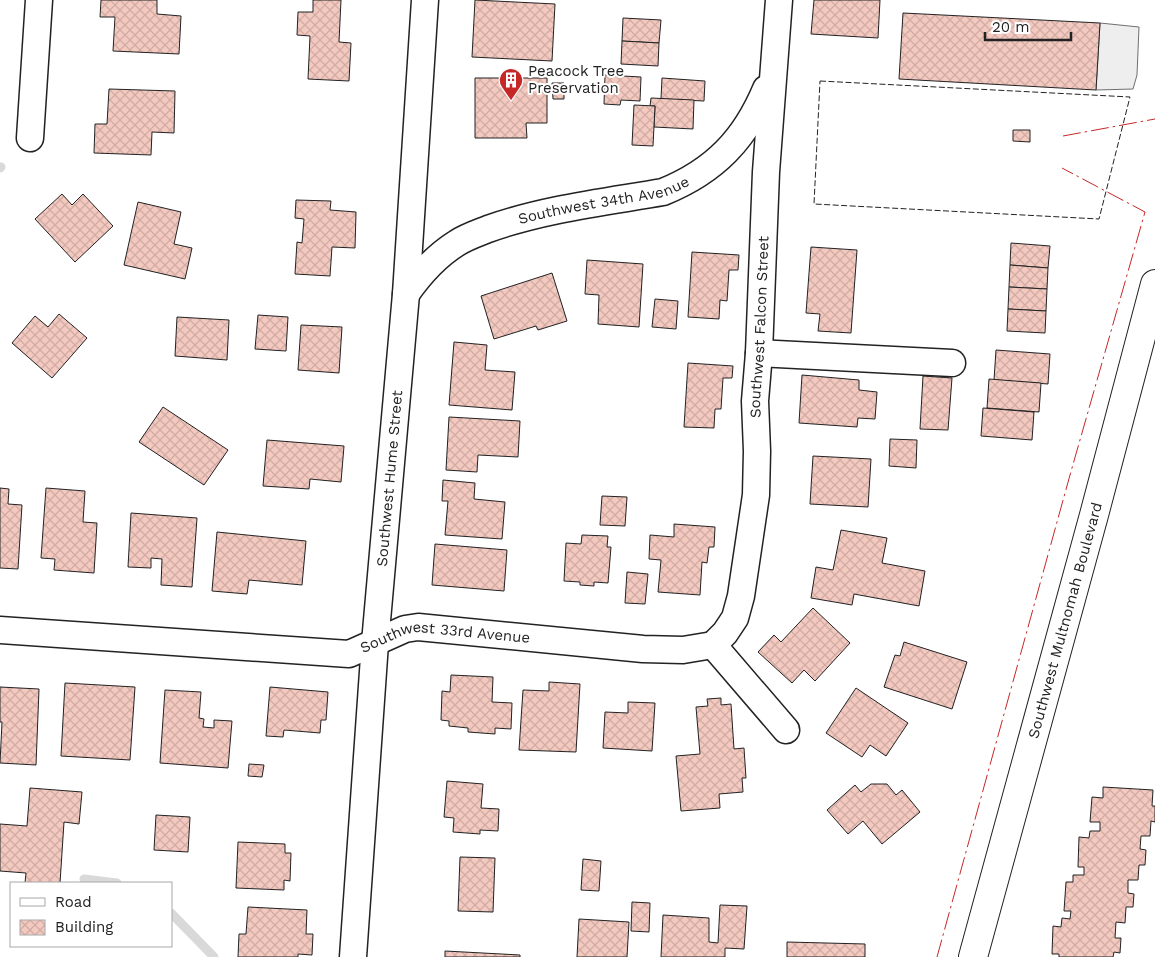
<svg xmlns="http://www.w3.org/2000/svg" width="1155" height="957" viewBox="0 0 1155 957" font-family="'Work Sans',sans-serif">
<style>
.green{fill:#eee;stroke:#6f6f6f}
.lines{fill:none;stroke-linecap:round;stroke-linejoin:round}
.stream{stroke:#d9d9d9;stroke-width:9}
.building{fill:url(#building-cross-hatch);stroke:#222}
.street-casing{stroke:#222;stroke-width:29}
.secondary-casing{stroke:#222;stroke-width:30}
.street{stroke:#fff;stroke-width:26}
.secondary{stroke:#fff;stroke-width:28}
.fence{stroke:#222;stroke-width:1;stroke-dasharray:6 2.5;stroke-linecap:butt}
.power{stroke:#c62828;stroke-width:1;stroke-dasharray:18 4 2.5 4;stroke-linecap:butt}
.labels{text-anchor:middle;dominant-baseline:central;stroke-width:4;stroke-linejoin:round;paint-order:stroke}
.poi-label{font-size:15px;fill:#222;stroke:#fff;text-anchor:start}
.street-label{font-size:15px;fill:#222;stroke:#fff}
</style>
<defs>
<pattern id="building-cross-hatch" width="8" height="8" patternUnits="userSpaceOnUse" patternTransform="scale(1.25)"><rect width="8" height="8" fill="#f3c9c0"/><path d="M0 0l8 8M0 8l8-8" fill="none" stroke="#d0aca5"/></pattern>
</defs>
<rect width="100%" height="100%" fill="#fff"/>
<path class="green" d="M1100,23L1139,27L1137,75L1133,89L1096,90Z"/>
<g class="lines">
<g class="stream">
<path d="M0,168L1,167"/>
<path d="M84,879L117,883"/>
<path d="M171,913L214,957"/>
</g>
</g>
<g class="building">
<path d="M101,0H157V14L181,16L179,54L113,51L115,17H100Z"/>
<path d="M313,0H341L339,42L351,43L349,81L308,79L310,36L297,35L298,12H313Z"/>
<path d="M475,0L555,4L552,61L472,57Z"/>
<path d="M814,0H880L878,38L811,34Z"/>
<path d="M903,13L1100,23L1096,90L899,79Z"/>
<path d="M623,18L661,20L659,43L622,41Z"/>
<path d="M622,41L659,43L658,66L621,64Z"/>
<path d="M605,75L641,77L640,101L621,100L620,105L604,104Z"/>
<path d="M475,78H547V123H526L527,138H475Z"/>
<path d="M662,78L705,81L704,101L661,99Z"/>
<path d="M552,83H564V99H553Z"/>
<path d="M109,89L175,91L174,133L152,132L151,155L94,153L95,124H107Z"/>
<path d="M651,98L694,100L693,129L654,127L655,106H650Z"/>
<path d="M634,105L655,106L653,146L632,145Z"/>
<path d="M1013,130H1030V142L1013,141Z"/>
<path d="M62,194L72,205L83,194L113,226L75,262L35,219Z"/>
<path d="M296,200L331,201L330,210L356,212L355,248L332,247L330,276L295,274L297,242L302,243L304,219L295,218Z"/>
<path d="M138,202L181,212L174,244L192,248L185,279L124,265Z"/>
<path d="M1011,243L1050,246L1048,268L1010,265Z"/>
<path d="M811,247L857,250L851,333L818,331L820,314L806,313Z"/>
<path d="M692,252L739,255L738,270H729L727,301L720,300L719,319L688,317Z"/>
<path d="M587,260L643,264L639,327L598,324L599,295L585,294Z"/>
<path d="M1010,265L1048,268L1047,289L1009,287Z"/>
<path d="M552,273L567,321L538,330L536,326L494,339L481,296Z"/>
<path d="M1009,287L1047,289L1046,311L1008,309Z"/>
<path d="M655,299L678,301L676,329L652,327Z"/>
<path d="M1008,309L1046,311L1045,333L1007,331Z"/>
<path d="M59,314L87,338L52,378L12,343L35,316L48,327Z"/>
<path d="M258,315L288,317L286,351L255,349Z"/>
<path d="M177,317L229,320L227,360L175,356Z"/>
<path d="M301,325L342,327L339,373L298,370Z"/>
<path d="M454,342L487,345L485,370L515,372L512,410L449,405Z"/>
<path d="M996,350L1050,354L1048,384L994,380Z"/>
<path d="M688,363L733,366L732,378H723L721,409H715L714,428L684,427Z"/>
<path d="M802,375L859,380V390L877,392L875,419L858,418L857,427L799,423Z"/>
<path d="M923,376L952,378L948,430L920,429Z"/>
<path d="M989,379L1041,383L1039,412L987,408Z"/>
<path d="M163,407L228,450L204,485L139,442Z"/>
<path d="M983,408L1034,412L1032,440L981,436Z"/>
<path d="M449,417L520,421L518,457L478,455L477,472L446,470Z"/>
<path d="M890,439L917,440L916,468L889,466Z"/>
<path d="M267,440L344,446L341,482L310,479L309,489L263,486Z"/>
<path d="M813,456L871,459L868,507L810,504Z"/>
<path d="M443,480L475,483L474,499L505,502L502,539L445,535L448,501H442Z"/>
<path d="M0,488L9,489L8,504L22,505L18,569L0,568Z"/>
<path d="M46,488L85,491L83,522L97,523L94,573L54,570L55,559L41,558Z"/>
<path d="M602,496L627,497L625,526L600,525Z"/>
<path d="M131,513L197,518L192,587L161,585L162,559L151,558V568L128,567Z"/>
<path d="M674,524L715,527L714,547H709L707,563L702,562L700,595L658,592L661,560L649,559L650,535L674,537Z"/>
<path d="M841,530L887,538L882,563L925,571L919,606L854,594L852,605L811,598L816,567L833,570Z"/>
<path d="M217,532L306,541L302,585L249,580L247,594L212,591Z"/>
<path d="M582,535L608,536L607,547H611L608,583L594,582V586L580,585V582L564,581L566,543L581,544Z"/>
<path d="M435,544L507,550L504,591L432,585Z"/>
<path d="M627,572L648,574L645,604L625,603Z"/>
<path d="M813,608L850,643L815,681L804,670L792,683L758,652L774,635L781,642Z"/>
<path d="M904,642L967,662L952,709L884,687L895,655L900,656Z"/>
<path d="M451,675L493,677L492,702L512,703L511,729L495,728V734L468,732V728L449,726V721L441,720L442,691L450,692Z"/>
<path d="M549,682L580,684L576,752L519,750L523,690L549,691Z"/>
<path d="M65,683L135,687L130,760L61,756Z"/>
<path d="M0,687L39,689L36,765L0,763L2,722H0Z"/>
<path d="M270,687L328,692L326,720H321L320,733L284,730L283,737L266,736Z"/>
<path d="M856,688L908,723L886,756L870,745L862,757L826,733Z"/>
<path d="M165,690L201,692L199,718L204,719L203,727L214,728V720L232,721L228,768L160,763Z"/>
<path d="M721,698V705L731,704L734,749L744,748L746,778H742L743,792L719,794L720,808L681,811L676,756L700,754L696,707L708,706L707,699Z"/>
<path d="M628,702L655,703L652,751L603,748L605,712L628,713Z"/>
<path d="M249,764L264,765L262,777L248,776Z"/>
<path d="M447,781L483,784L481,808L499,809L498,831L480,830V834L453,832L454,818L444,817Z"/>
<path d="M871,784H887L896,795L902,790L920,812L882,844L863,821L848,834L827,810L855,785L861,792Z"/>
<path d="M1103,787L1153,790L1152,806H1155V822L1151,821L1150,836H1141L1140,849L1146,850L1145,865H1139L1138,880H1128V893L1134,894L1133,907H1126L1125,923L1116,922L1115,938H1121L1120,953L1114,952L1113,957H1059V954H1052L1053,926L1061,927L1062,918L1070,919L1071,911H1064L1066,882H1073V875H1084V867H1078L1079,837L1089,838L1090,831H1100V822H1090L1092,797L1103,798Z"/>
<path d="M30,788L82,792L79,824L64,822L60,883H25L26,873L0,871V824L27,826Z"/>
<path d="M156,815L190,817L188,852L154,850Z"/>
<path d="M238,842L285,844V853H291L290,881L284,880V890L236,888Z"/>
<path d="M460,857L495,858L493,912L458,911Z"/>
<path d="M583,859L601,861L599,891L581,890Z"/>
<path d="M632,902L650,903L649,932L631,931Z"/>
<path d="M720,905L747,906L744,949L725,948V957H661L663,915L709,918V942L718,943Z"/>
<path d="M248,907L307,910L306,934H313L312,955L298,954V957H238L239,934H246Z"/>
<path d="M579,919L629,922L627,957H577Z"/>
<path d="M787,942L865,944V957H787Z"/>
<path d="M445,951L520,955V957H445Z"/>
</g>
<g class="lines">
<g class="street-casing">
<g id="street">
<path d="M30,138L39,0"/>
<path id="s1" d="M406,294C420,274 436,256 457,243C466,237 478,233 488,229C544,209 605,202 663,192C715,171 745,139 766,89"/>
<path d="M759,353L952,363"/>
<path id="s2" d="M0,630L349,654L405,629L418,627L643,649L683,650L713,645"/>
<path id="s3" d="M713,645L725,633L735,618L741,596L756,495L757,451L755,401L759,353L766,172L779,0"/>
<path d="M713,645L786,730"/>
<path id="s4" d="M353,957L375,643L406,294L425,0"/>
</g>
</g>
<g class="secondary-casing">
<g id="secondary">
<path id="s5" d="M973,957L1094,515L1155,284"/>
</g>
</g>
<use href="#street" class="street"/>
<use href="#secondary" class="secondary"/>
<path class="fence" d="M820,81L1130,97L1099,219L814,204Z"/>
<g class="power">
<path d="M1063,136L1155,119"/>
<path d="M937,957L1070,475L1145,212L1062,168"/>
</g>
</g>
<defs>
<g id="building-pin" transform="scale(1.25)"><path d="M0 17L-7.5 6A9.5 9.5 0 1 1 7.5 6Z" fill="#c62828" stroke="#fff"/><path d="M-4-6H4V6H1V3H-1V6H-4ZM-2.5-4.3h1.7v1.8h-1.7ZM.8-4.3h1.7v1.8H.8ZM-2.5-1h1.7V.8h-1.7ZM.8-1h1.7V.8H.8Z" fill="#fff"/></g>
</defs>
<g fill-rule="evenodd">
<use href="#building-pin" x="511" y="80"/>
</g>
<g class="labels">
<g class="poi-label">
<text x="528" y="71">Peacock Tree<tspan x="528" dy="17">Preservation</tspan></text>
</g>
<g class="street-label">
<text stroke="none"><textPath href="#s1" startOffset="226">Southwest 34th Avenue</textPath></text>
<text stroke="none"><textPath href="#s3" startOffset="328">Southwest Falcon Street</textPath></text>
<text stroke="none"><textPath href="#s4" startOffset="480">Southwest Hume Street</textPath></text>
<text stroke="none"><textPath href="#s5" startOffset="349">Southwest Multnomah Boulevard</textPath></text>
<text stroke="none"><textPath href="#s2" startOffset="450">Southwest 33rd Avenue</textPath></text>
</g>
</g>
<rect x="10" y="882" width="162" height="65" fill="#ffffff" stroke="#a7a7a7"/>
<rect x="20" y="898" width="25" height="8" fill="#ffffff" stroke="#a7a7a7"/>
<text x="55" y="907" font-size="15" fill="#222222">Road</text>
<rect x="20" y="920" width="25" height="15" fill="url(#building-cross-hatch)" stroke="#a7a7a7"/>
<text x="55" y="932" font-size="15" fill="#222222">Building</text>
<path d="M985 32v8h86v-8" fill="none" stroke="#222222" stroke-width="2.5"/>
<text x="992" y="32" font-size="15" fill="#222222" stroke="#ffffff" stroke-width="4" paint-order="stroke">20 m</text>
</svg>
